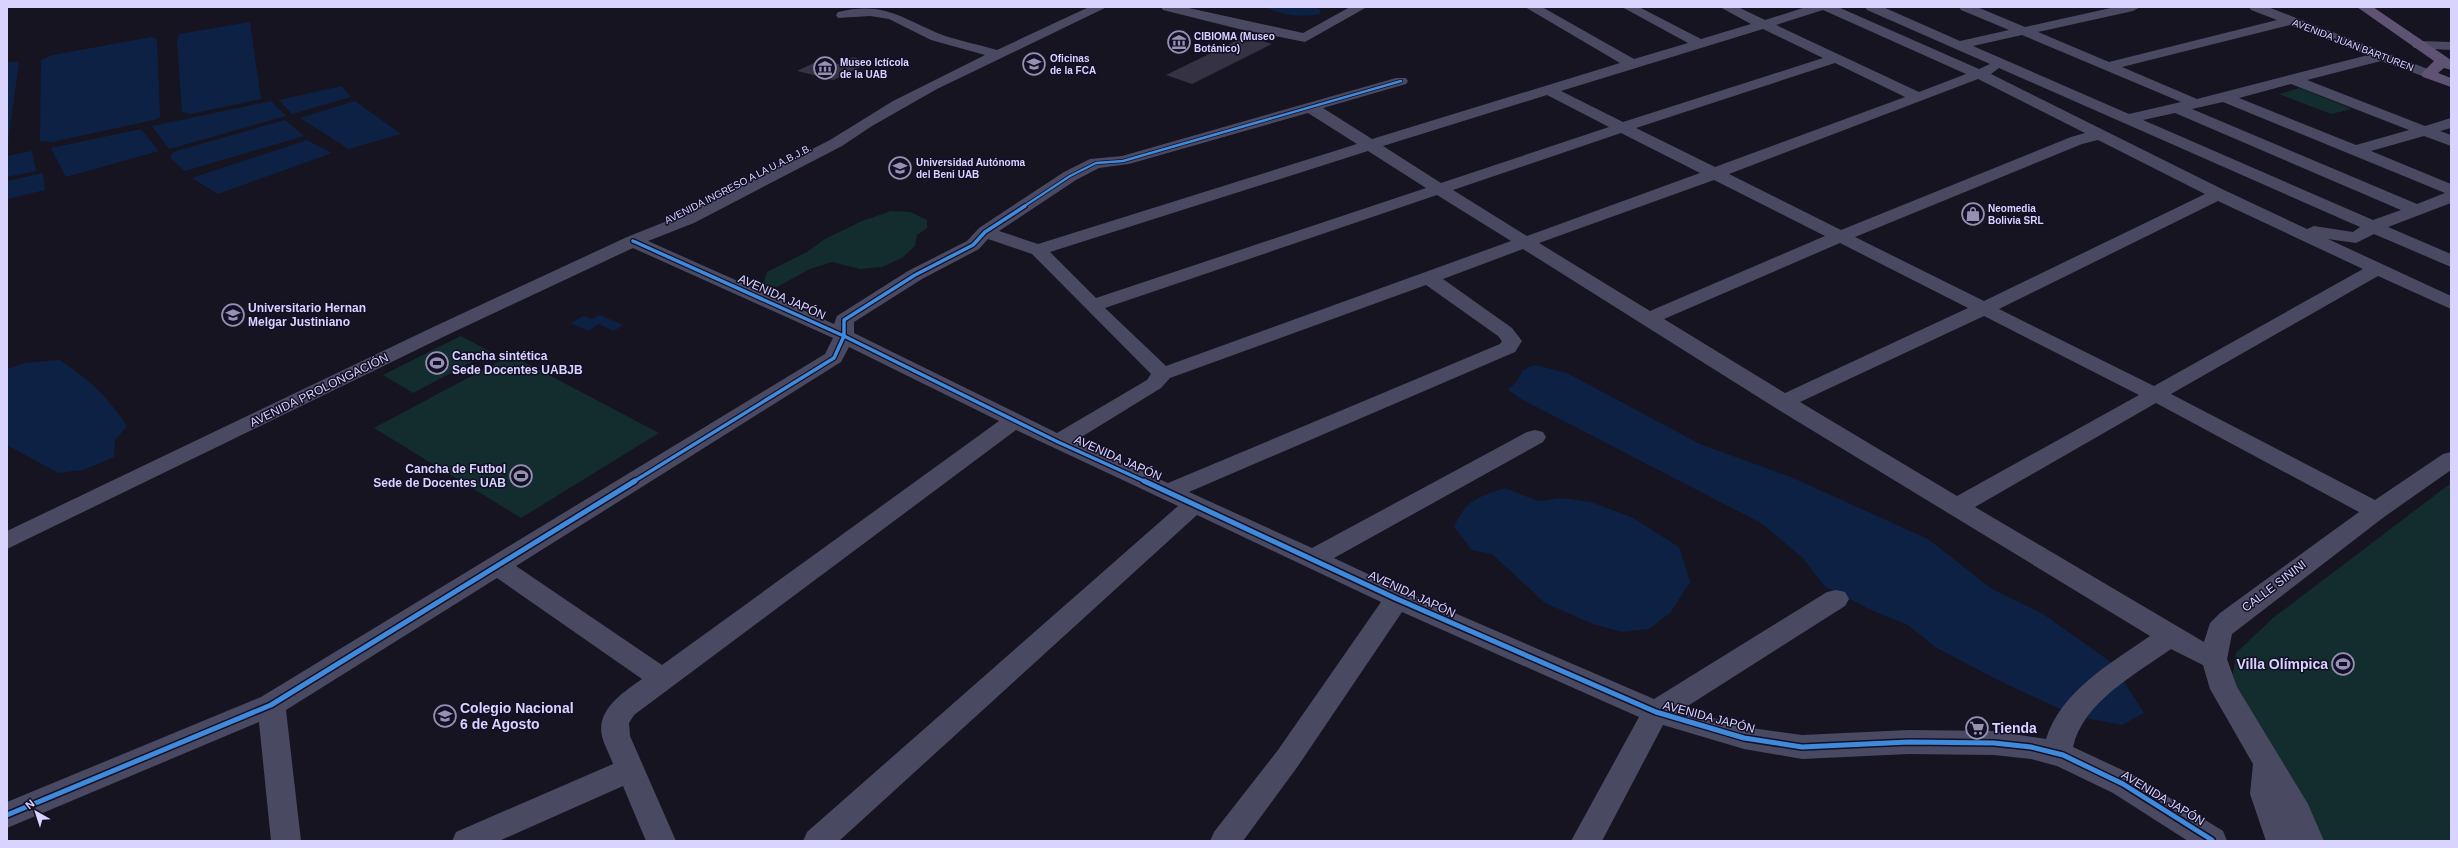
<svg xmlns="http://www.w3.org/2000/svg" width="2458" height="848" viewBox="0 0 2458 848" font-family="Arial,sans-serif">
<style>
.green{fill:#132c2d}
.water{fill:#0d2144}
.building{fill:#343243}
.lines{fill:none;stroke-linecap:round;stroke-linejoin:round}
.minor{fill:#4a4962;fill-rule:evenodd}
.major{fill:#5e5373;fill-rule:evenodd}
.cycleway-far2-casing{stroke:#130f26;stroke-width:4}
.cycleway-far1-casing{stroke:#130f26;stroke-width:6}
.cycleway-casing{stroke:#130f26;stroke-width:8}
.cycleway-far2{stroke:#408adc;stroke-width:2.5}
.cycleway-far1{stroke:#408adc;stroke-width:3.5}
.cycleway{stroke:#408adc;stroke-width:5}
.labels{text-anchor:middle;dominant-baseline:central;stroke-width:3;stroke-linejoin:round;paint-order:stroke}
.far-poi-label{font-size:10px;font-weight:bold;fill:#d9d4ff;stroke:#130f26;text-anchor:start}
.far-street-label{font-size:10px;fill:#d9d4ff;stroke:#130f26}
.street-label{font-size:12px;fill:#d9d4ff;stroke:#130f26}
.poi-label{font-size:12px;font-weight:bold;fill:#d9d4ff;stroke:#130f26;text-anchor:start}
.near-poi-label{font-size:14px;font-weight:bold;fill:#d9d4ff;stroke:#130f26;text-anchor:start}
</style>
<rect width="100%" height="100%" fill="#161421"/>
<g class="green">
<path d="M2300,88L2352,109L2331,114L2279,94Z"/>
<path d="M891,211L910,212L927,220V228L917,235L915,246L902,258L882,267L860,269L832,262L810,269L777,287L763,285L767,272L807,252L825,239L862,221Z"/>
<path d="M461,336L491,352L413,393L383,375Z"/>
<path d="M511,355L659,433L521,518L374,428Z"/>
<path d="M2451,483V841H2322L2242,707L2233,675L2236,653L2273,618Z"/>
</g>
<g class="water">
<path d="M1269,7H1316L1320,10V14C1300,17 1286,16 1267,8Z"/>
<path d="M250,22L261,99L190,114L182,112L177,42L179,34Z"/>
<path d="M152,37L157,39L160,117L154,120L52,142L40,141L41,60L52,55Z"/>
<path d="M7,62H19L7,149Z"/>
<path d="M341,86L351,97L292,114L279,100Z"/>
<path d="M271,101L286,116L169,149L152,126Z"/>
<path d="M355,101L401,134L349,149L300,118Z"/>
<path d="M285,120L304,136L185,171L170,158L173,152Z"/>
<path d="M141,129L159,151L66,177L51,148Z"/>
<path d="M307,140L332,153L218,194L192,178Z"/>
<path d="M32,151L36,171L7,177V156Z"/>
<path d="M43,173L45,190L7,199V181Z"/>
<path d="M600,315L623,325L614,331L599,324L588,331L570,323L584,316L592,319Z"/>
<path d="M59,360C89,379 107,396 127,426L115,440L114,457L83,470L58,473L7,445V369L25,363Z"/>
<path d="M1534,365L1567,373L1700,444L1793,478L1928,539L1992,589L2043,614L2112,663L2144,713L2122,725L2075,716L2002,682L1935,647L1908,625L1871,610L1824,586L1803,558L1761,523L1523,400L1508,390L1517,381L1523,370Z"/>
<path d="M1505,488L1538,501L1561,498L1591,502L1633,518L1679,547L1690,582L1670,613L1649,629L1622,632L1593,624L1545,603L1492,554L1472,550L1454,527C1465,501 1479,496 1505,488Z"/>
</g>
<g class="building">
<path d="M1246,36L1272,44L1192,84L1166,75Z"/>
<path d="M853,57L870,62L834,80L797,71L822,59L838,64Z"/>
</g>
<g class="lines">
<g class="minor">
<path d="M1089,7H1107L937,89L872,126L842,146L694,223L648,241L834,324L837,316L908,271L967,241L979,228L1064,172L1090,159L1122,156L1396,78H1406L1408,81L1406,84L1323,108L1372,139L1620,63L1525,7H1542L1634,59L1688,43L1622,7H1639L1701,39L1751,24L1720,7H1738L1765,20L1806,7H1838L1979,69L1990,64L1867,10L1865,7H1883L1960,41L2009,30L1961,10L1959,7H1977L2025,27L2115,7H2140L2133,11L2038,32L2109,62L2277,20L2251,10L2249,7H2268L2433,71L2435,74L2428,78L2381,61L2307,80L2425,126L2451,118V128L2440,131L2451,135V146L2424,136L2371,151L2451,184V203L2388,227L2451,254V267L2374,234L2356,243L2328,239L2451,296V309L2378,276L2171,394L2375,500L2443,454L2451,452V470L2384,517L2232,634L2227,659L2237,687L2308,804L2324,841H2266L2250,794L2253,764L2210,689L2203,665L2171,649C2136,674 2083,702 2073,747L2133,775L2223,831L2227,841H2188L2113,793L2057,766L2031,759L1994,755L1909,754L1802,759L1744,749L1663,725L1602,841H1571L1639,717L1402,612L1298,766L1243,841H1210L1214,832L1278,750L1381,602L1197,515L839,841H803L807,832L1178,506L1016,430L634,715L629,723L630,736L676,841H646L623,786L499,841H452L456,832L613,764C610,755 604,745 602,736C596,709 624,692 642,679L497,578L286,710L301,841H271L259,722L7,828V802L261,697L825,354L833,338L633,248L443,337L7,549V531L429,329L627,237L682,215L830,140L893,101L985,55L931,40L889,19L870,16L838,18L836,15L838,12C884,1 901,18 940,34C958,41 978,44 997,50ZM1823,10L1966,74L1919,92L1776,25ZM2290,25L2368,55L2197,99L2122,67ZM1763,29L1823,58L1623,122L1561,91ZM2022,35L2181,102L2129,114L1973,46ZM1835,63L1905,97L1715,167L1636,128ZM1999,68L2360,227L2353,232L2314,226L2307,229L2224,190L1991,74ZM1978,79L2085,133L2071,137L1841,230L1729,174ZM2291,84L2409,130L2356,145L2239,98ZM1547,95L1609,127L1441,183L1383,146ZM2223,102L2445,193L2417,204L2192,109ZM1308,113L1357,144L1038,244L999,231L1076,180L1099,168L1129,164ZM2175,113L2401,210L2373,220L2143,120ZM1621,133L1700,173L1527,236L1453,190ZM2098,140L2205,194L1984,301L1855,237L2082,144ZM1368,151L1426,188L1096,298L1050,252ZM1714,180L1825,236L1650,311L1539,243ZM1437,195L1511,241L1166,366L1105,308ZM2218,201L2363,269L2154,386L1999,309ZM988,239L1032,254L1151,374L1147,380L1057,433L854,333V322L922,279L979,249ZM1840,243L1968,308L1785,393L1664,319ZM1523,249L1774,407L2150,636C2111,663 2061,691 2046,739L1994,731L1909,730L1802,735L1744,727L1683,709L1845,606L1849,599L1845,592L1836,590L1827,592L1654,699L1406,592L1334,558L1543,442L1546,437L1543,432L1535,430L1527,432L1312,548L1189,492L1515,352L1522,341L1512,328L1443,279ZM1426,285L1498,336L1502,341L1500,344L1168,483L1075,441L1161,388L1170,378ZM1984,316L2139,395L1957,496L1800,402ZM849,347L999,421L662,665L516,566L841,362ZM2156,403L2359,512L2220,613L2210,623L2204,642L1975,507Z"/>
<path d="M1161,7H1184L1303,33L1350,7H1367L1305,42L1239,29L1163,10Z"/>
<path d="M2419,41L2451,42V50L2414,48L2412,45Z"/>
</g>
<path class="major" d="M2357,7H2373L2451,60V70L2444,68L2438,73L2451,78V87L2423,77L2421,74L2434,61Z"/>
<g class="cycleway-far2-casing">
<path id="cycleway-far2" d="M1023,207L1070,176L1096,163L1123,161L1401,81"/>
</g>
<g class="cycleway-far1-casing">
<g id="cycleway-far1">
<path d="M633,241L844,336L1058,442L1146,482"/>
<path d="M633,482L834,358L844,336V320L915,275L973,245L985,232L1025,206"/>
</g>
</g>
<g class="cycleway-casing">
<g id="cycleway">
<path d="M1144,481L1397,599L1656,712L1744,738L1802,747L1909,742L1994,743L2031,747L2063,755L2123,784L2212,840"/>
<path d="M7,815L271,705L635,481"/>
</g>
</g>
<use href="#cycleway-far2" class="cycleway-far2"/>
<use href="#cycleway-far1" class="cycleway-far1"/>
<use href="#cycleway" class="cycleway"/>
</g>
<defs>
<g id="museum-ring" transform="scale(1.15)"><circle r="9.5" fill="#130f26" stroke="#9591b1" stroke-width="1.5"/><path d="M0-6L6-3V-2H-6V-3ZM-5-1h2V3h-2ZM-1-1h2V3h-2ZM3-1h2V3H3ZM-6 4H6V6H-6Z" fill="#9591b1"/></g>
<g id="university-ring" transform="scale(1.15)"><circle r="9.5" fill="#130f26" stroke="#9591b1" stroke-width="1.5"/><path d="M0-5L7-2L0 1L-7-2ZM-4 1L0 2.5L4 1V4Q0 6-4 4Z" fill="#9591b1"/></g>
<g id="shop-ring" transform="scale(1.15)"><circle r="9.5" fill="#130f26" stroke="#9591b1" stroke-width="1.5"/><path d="M-5-2.5h2.3a2.7 3.5 0 0 1 5.4 0H5L5.5 6h-11ZM-1.5-2.5h3a1.5 2.3 0 0 0-3 0Z" fill="#9591b1"/></g>
<g id="stadium-ring" transform="scale(1.15)"><circle r="9.5" fill="#130f26" stroke="#9591b1" stroke-width="1.5"/><path d="M0-5a6.5 5 0 1 0 0 10a6.5 5 0 1 0 0-10ZM-3.5-1.8h7v3.6h-7Z" fill="#9591b1"/></g>
<g id="school-ring" transform="scale(1.15)"><circle r="9.5" fill="#130f26" stroke="#9591b1" stroke-width="1.5"/><path d="M0-5L7-2L0 1L-7-2ZM-4 1L0 2.5L4 1V4Q0 6-4 4Z" fill="#9591b1"/></g>
<g id="supermarket-ring" transform="scale(1.15)"><circle r="9.5" fill="#130f26" stroke="#9591b1" stroke-width="1.5"/><path d="M-6-5.5h2.5l.6 2H6L4.5 2H-2.5L-4.4-4H-6ZM-1.5 3.2a1.3 1.3 0 1 0 .1 0ZM3 3.2a1.3 1.3 0 1 0 .1 0Z" fill="#9591b1"/></g>
</defs>
<g fill-rule="evenodd">
<use href="#museum-ring" x="1179" y="42"/>
<use href="#university-ring" x="1034" y="64"/>
<use href="#museum-ring" x="825" y="68"/>
<use href="#university-ring" x="900" y="168"/>
<use href="#shop-ring" x="1973" y="214"/>
<use href="#university-ring" x="233" y="315"/>
<use href="#stadium-ring" x="437" y="363"/>
<use href="#stadium-ring" x="521" y="476"/>
<use href="#stadium-ring" x="2343" y="664"/>
<use href="#school-ring" x="445" y="716"/>
<use href="#supermarket-ring" x="1977" y="728"/>
</g>
<g class="labels">
<g class="far-poi-label">
<text x="1194" y="36">CIBIOMA (Museo<tspan x="1194" dy="12">Botánico)</tspan></text>
<text x="1050" y="58">Oficinas<tspan x="1050" dy="12">de la FCA</tspan></text>
<text x="840" y="62">Museo Ictícola<tspan x="840" dy="12">de la UAB</tspan></text>
<text x="916" y="162">Universidad Autónoma<tspan x="916" dy="12">del Beni UAB</tspan></text>
<text x="1988" y="208">Neomedia<tspan x="1988" dy="12">Bolivia SRL</tspan></text>
</g>
<g class="far-street-label">
<text transform="translate(2353 45) rotate(21)">AVENIDA JUAN BARTUREN</text>
<text transform="translate(738 184) rotate(-27)">AVENIDA INGRESO A LA U.A.B.J.B.</text>
</g>
<g class="street-label">
<text transform="translate(782 297) rotate(24)">AVENIDA JAPÓN</text>
<text transform="translate(319 390) rotate(-26)">AVENIDA PROLONGACIÓN</text>
<text transform="translate(1118 458) rotate(24)">AVENIDA JAPÓN</text>
<text transform="translate(2274 586) rotate(-37)">CALLE SININI</text>
<text transform="translate(1412 594) rotate(25)">AVENIDA JAPÓN</text>
<text transform="translate(1709 717) rotate(15)">AVENIDA JAPÓN</text>
<text transform="translate(2163 798) rotate(31)">AVENIDA JAPÓN</text>
</g>
<g class="poi-label">
<text x="248" y="308">Universitario Hernan<tspan x="248" dy="14">Melgar Justiniano</tspan></text>
<text x="452" y="356">Cancha sintética<tspan x="452" dy="14">Sede Docentes UABJB</tspan></text>
<text x="506" y="469" text-anchor="end">Cancha de Futbol<tspan x="506" dy="14">Sede de Docentes UAB</tspan></text>
</g>
<g class="near-poi-label">
<text x="2328" y="664" text-anchor="end">Villa Olímpica</text>
<text x="460" y="708">Colegio Nacional<tspan x="460" dy="16">6 de Agosto</tspan></text>
<text x="1992" y="728">Tienda</text>
</g>
</g>
<rect width="2458" height="848" fill="none" stroke="#d9d4ff" stroke-width="16"/>
<g transform="translate(36 812) rotate(321)" stroke="#130f26" stroke-width="3" paint-order="stroke">
<path d="M0-3L7 15L0 10L-7 15Z" fill="#d9d4ff"/>
<text y="-6" font-size="11" font-weight="bold" text-anchor="middle" fill="#d9d4ff">N</text>
</g>
</svg>
